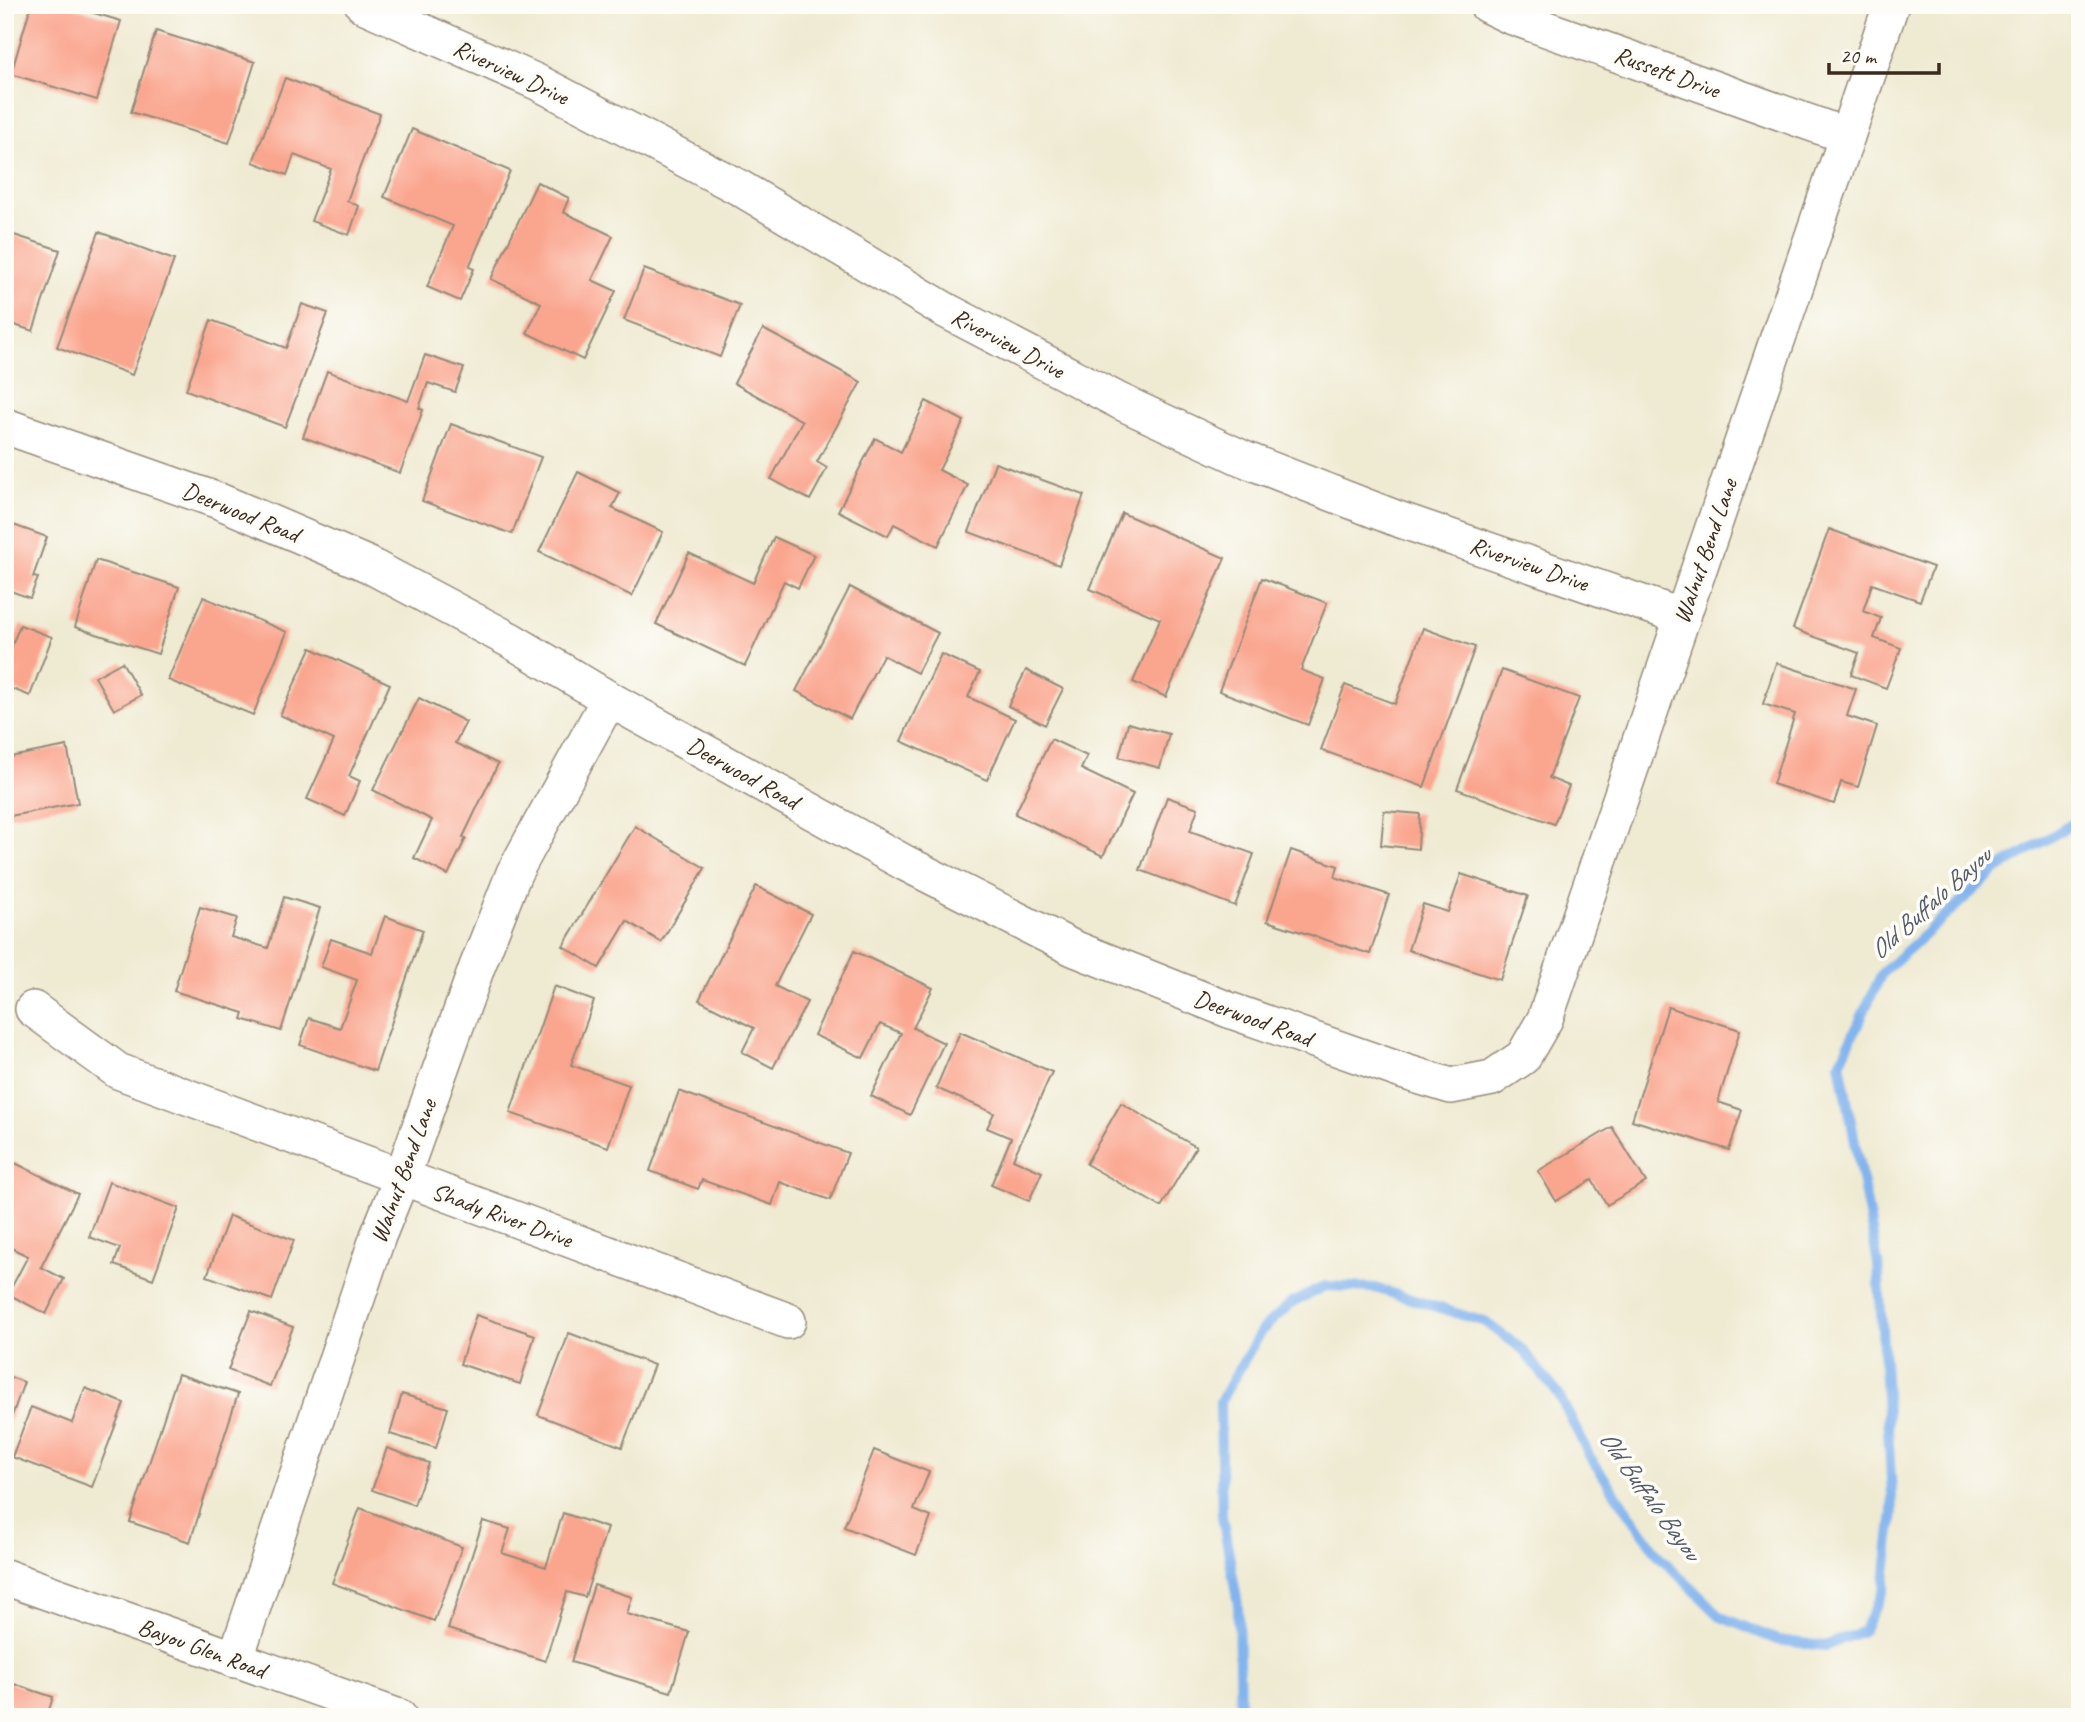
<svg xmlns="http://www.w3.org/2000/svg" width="2085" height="1722" viewBox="0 0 2085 1722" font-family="Caveat,sans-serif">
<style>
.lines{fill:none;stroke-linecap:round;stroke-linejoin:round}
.stream{stroke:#82b4ee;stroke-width:10}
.building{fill:#faa58e}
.minor-casing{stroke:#958a78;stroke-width:38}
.minor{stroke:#fff;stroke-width:35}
.labels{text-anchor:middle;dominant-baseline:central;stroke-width:7;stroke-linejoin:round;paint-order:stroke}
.street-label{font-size:24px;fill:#3b2a1e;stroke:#fdfcf7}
.water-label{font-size:26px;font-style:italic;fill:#545a67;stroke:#fdfcf7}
</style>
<rect width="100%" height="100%" fill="#fdfcf7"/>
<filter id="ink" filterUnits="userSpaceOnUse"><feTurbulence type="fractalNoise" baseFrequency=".0143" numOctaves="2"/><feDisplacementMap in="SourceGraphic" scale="14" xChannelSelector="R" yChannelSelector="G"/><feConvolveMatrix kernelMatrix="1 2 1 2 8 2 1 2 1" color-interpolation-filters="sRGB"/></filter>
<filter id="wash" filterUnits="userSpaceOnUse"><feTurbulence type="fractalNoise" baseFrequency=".00686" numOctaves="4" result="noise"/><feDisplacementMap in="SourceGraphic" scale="28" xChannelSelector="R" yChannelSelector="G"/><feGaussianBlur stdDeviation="1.57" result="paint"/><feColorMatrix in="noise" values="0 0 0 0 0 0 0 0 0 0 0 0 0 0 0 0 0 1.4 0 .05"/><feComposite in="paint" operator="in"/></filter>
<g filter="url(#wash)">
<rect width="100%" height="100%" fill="#efead2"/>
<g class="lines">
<path class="stream" d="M1240,1717L1238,1605L1222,1516L1220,1402L1261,1331L1290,1304L1325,1286L1375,1288L1485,1322L1521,1348L1559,1395L1590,1457L1659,1556L1721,1617L1777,1640L1825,1646L1863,1631L1884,1590L1893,1512L1878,1263L1840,1063L1882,973L1996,870L2080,819"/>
</g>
<g id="blocks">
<g class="building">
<path d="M31,5H67L121,21L97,100L11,74Z"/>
<path d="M156,31L255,62L229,143L131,112Z"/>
<path d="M285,78L380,114L347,201L359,206L349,235L311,221L331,169L294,155L287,175L253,162Z"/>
<path d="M412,129L510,171L469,267L474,269L460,301L427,287L453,226L384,197Z"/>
<path d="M537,182L569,198L563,212L613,236L592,280L616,291L583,360L527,333L541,303L491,279Z"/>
<path d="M5,232L60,250L33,331L5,322Z"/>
<path d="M99,232L174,260L132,375L57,347Z"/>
<path d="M644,269L740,305L720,357L624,320Z"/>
<path d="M302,304L328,313L285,427L186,390L211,320L286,348Z"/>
<path d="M763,329L861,382L817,462L827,468L810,500L771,479L802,421L734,383Z"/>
<path d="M425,355L464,368L455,392L428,383L419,408L423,410L400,473L303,437L327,371L408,401Z"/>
<path d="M926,401L964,421L939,470L968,485L938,546L894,524L888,536L838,511L875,438L901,452Z"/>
<path d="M451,424L541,457L512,534L422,501Z"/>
<path d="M995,463L1084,495L1059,565L969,532Z"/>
<path d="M578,472L620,493L612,508L663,532L632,596L539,552Z"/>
<path d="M1122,513L1225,558L1166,697L1133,682L1160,619L1090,589Z"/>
<path d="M5,522L47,537L33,577L38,578L30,598L5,589Z"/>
<path d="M1829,529L1933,567L1920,601L1872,584L1863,611L1881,618L1874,638L1901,648L1886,688L1851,675L1859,653L1793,629Z"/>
<path d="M774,537L814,555L798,588L784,581L745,666L656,624L689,553L753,583Z"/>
<path d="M96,560L179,587L158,654L75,627Z"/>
<path d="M1262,578L1327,603L1301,670L1325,679L1308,725L1219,691Z"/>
<path d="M850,587L938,633L917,673L883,655L850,719L796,691Z"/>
<path d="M203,597L287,632L253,715L168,680Z"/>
<path d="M20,625L52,637L30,696L5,686V662Z"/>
<path d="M1423,628L1475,647L1424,787L1321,750L1345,685L1395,704Z"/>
<path d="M311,648L390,684L349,776L360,781L345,816L307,799L334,740L280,715Z"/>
<path d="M941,654L980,672L968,697L1015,719L987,780L901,741Z"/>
<path d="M122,662L141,695L114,710L95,677Z"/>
<path d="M1776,663L1856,689L1847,716L1877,726L1858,787L1841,782L1834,804L1773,784L1795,714L1763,704Z"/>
<path d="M1026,670L1063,689L1045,725L1008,706Z"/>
<path d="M1502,670L1579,698L1549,778L1569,786L1554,824L1457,789Z"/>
<path d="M419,698L466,722L455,743L498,764L463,837L466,838L448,875L414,858L432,820L373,790Z"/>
<path d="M1128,723L1169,734L1160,768L1119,757Z"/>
<path d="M1051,739L1087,756L1081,769L1133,794L1103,856L1015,814Z"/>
<path d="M67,746L78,803L5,817V758Z"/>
<path d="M1167,797L1198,808L1190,831L1254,854L1235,906L1140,870Z"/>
<path d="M1384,811L1420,814L1418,849L1381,845Z"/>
<path d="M635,826L705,868L661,942L627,921L599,968L563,946Z"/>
<path d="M1291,850L1338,866L1335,877L1389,895L1370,954L1267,921Z"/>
<path d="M1461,874L1528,896L1500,980L1408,950L1423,904L1448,912Z"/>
<path d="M756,886L811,914L775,986L807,1002L773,1068L742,1052L754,1028L699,1000Z"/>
<path d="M284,897L320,908L281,1031L242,1019L244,1013L174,991L200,907L237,918L231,937L268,948Z"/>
<path d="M385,916L423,930L375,1071L300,1045L309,1018L340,1028L357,980L321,967L331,939L372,953Z"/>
<path d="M854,951L933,988L913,1028L944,1043L910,1115L871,1096L901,1033L880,1024L863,1058L814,1035Z"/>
<path d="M554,986L594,1001L571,1065L629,1085L608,1147L510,1113Z"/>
<path d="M1668,1007L1740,1030L1718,1102L1742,1110L1729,1150L1632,1120Z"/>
<path d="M960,1032L1052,1072L1013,1159L1042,1172L1029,1201L991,1185L1011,1138L987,1128L994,1113L936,1088Z"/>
<path d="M679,1091L848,1153L830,1200L780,1182L772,1205L702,1180L698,1189L650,1171Z"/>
<path d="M1121,1103L1196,1147L1161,1207L1086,1164Z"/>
<path d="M1612,1127L1646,1182L1607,1205L1592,1180L1556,1201L1538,1171Z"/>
<path d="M5,1158L78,1194L41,1267L64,1279L46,1314L8,1294L28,1256L5,1245Z"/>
<path d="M109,1182L179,1208L153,1279L114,1265L120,1248L89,1237Z"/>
<path d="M229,1216L294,1240L272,1300L207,1276Z"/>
<path d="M251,1311L293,1327L270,1386L228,1370Z"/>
<path d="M476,1315L535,1335L520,1384L460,1364Z"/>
<path d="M569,1333L654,1365L622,1447L538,1415Z"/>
<path d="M178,1374L238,1394L190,1542L130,1522Z"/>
<path d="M5,1375L24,1382L6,1433H5Z"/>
<path d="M85,1388L124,1403L92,1487L12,1457L31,1407L72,1423Z"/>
<path d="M402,1394L448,1408L436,1448L390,1434Z"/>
<path d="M387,1448L429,1463L414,1505L372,1490Z"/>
<path d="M874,1450L929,1472L914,1510L931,1517L916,1555L844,1527Z"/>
<path d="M360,1508L462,1547L434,1621L332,1583Z"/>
<path d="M563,1513L607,1528L585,1597L567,1592L545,1661L448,1629L483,1521L510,1529L502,1553L546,1567Z"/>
<path d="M594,1585L632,1597L627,1614L689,1632L671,1692L571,1662Z"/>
<path d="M5,1681L53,1697L47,1717H5Z"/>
</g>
</g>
</g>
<g filter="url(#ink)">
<use href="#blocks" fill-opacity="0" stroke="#958a78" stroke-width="2"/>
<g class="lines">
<g class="minor-casing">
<g id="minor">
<path d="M363,5L539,83L740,188L945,310L1121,402L1244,459L1395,518L1683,617"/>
<path d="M1487,5L1510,16L1847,136"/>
<path d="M5,426L219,501L367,564L512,641L609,699L905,863L1073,948L1229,1010L1405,1072L1451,1086L1492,1078L1523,1057L1545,1019L1847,136L1891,5"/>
<path d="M33,1009L118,1071L788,1321"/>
<path d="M5,1577L399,1717"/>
<path d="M235,1660L378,1236L402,1177L477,967L514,873L609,699"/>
</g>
</g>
<use href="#minor" class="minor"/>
</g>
</g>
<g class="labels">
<g class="street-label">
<text transform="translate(511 72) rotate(25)">Riverview Drive</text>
<text transform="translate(1667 72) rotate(20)">Russett Drive</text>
<text transform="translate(1008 343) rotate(28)">Riverview Drive</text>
<text transform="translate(241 512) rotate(22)">Deerwood Road</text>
<text transform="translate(1705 551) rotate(-71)">Walnut Bend Lane</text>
<text transform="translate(1529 564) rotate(19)">Riverview Drive</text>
<text transform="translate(743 773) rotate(29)">Deerwood Road</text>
<text transform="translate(1253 1018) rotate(20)">Deerwood Road</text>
<text transform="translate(403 1171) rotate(-70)">Walnut Bend Lane</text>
<text transform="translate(502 1215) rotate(20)">Shady River Drive</text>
<text transform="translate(202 1648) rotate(20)">Bayou Glen Road</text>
</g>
<g class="water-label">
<text transform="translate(1930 903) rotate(-42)">Old Buffalo Bayou</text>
<text transform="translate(1650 1495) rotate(54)">Old Buffalo Bayou</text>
</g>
</g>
<rect width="2085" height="1722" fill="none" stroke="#fdfcf7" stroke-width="28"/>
<path d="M1829 63v10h110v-10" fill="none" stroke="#3b2a1e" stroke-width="3.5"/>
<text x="1840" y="63" font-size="21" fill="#3b2a1e" stroke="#fdfcf7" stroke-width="5" paint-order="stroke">20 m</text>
</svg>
